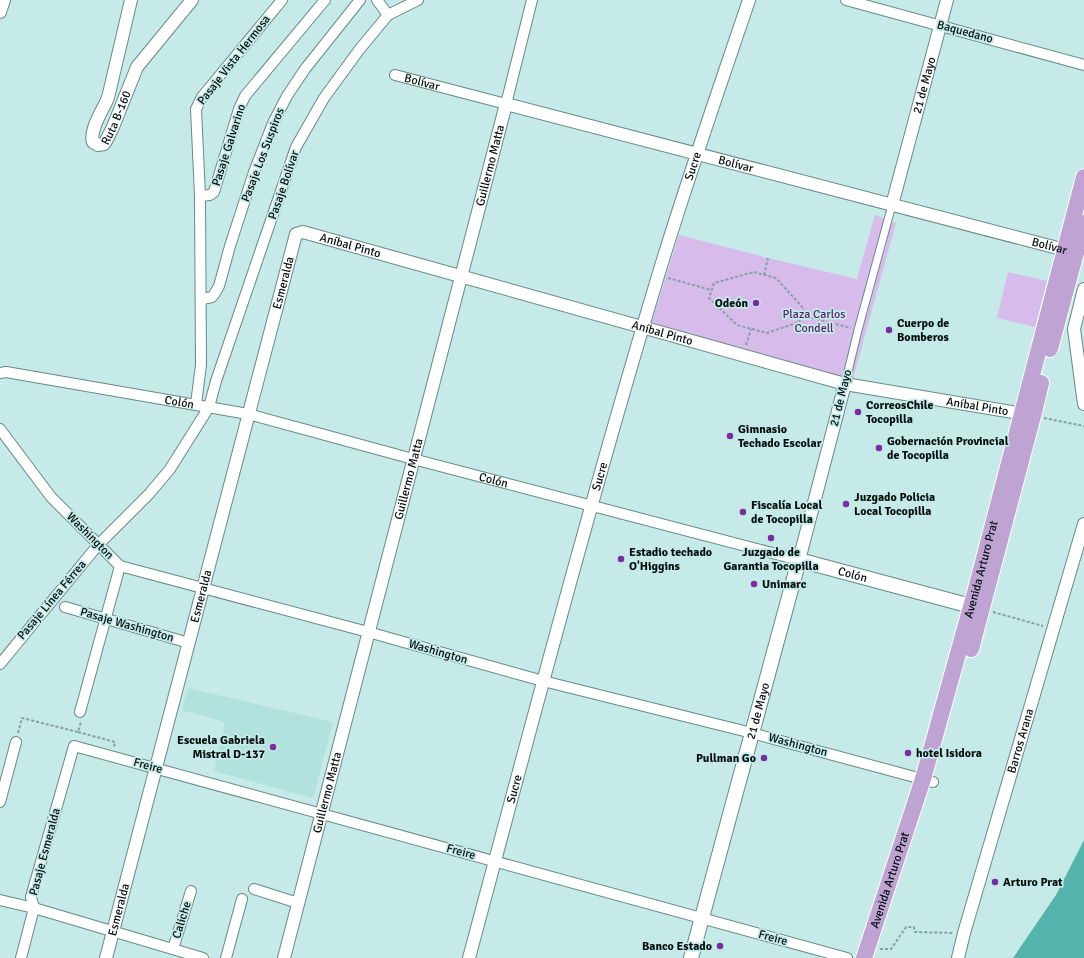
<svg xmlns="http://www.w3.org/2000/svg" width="1084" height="958" viewBox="0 0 1084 958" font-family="Signika,sans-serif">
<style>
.built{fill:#b2e2de}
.green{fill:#d7bbea}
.water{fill:#54b3ad}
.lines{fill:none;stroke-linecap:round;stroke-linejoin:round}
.pedestrian-casing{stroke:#678a87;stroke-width:9}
.minor-casing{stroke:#678a87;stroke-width:12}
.tertiary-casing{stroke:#678a87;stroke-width:14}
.secondary-casing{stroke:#678a87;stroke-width:16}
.trunk-casing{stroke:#fff;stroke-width:18}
.path{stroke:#85a19f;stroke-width:2;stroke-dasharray:3 2;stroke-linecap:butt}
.pedestrian{stroke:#fff;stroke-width:7}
.minor{stroke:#fff;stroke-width:10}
.tertiary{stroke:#fff;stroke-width:12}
.secondary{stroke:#fff;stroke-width:14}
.trunk{stroke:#bfa3d2;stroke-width:16}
.poi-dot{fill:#782d9f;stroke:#c5eae7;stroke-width:1.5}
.labels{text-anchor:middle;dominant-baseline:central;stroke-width:3.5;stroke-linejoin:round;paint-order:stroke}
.street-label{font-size:12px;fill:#030f0f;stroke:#c5eae7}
.poi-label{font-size:12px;font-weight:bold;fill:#030f0f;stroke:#c5eae7;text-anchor:start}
.park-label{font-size:12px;fill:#52266a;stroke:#c5eae7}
</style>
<rect width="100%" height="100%" fill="#c5eae7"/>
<path class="built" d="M188,688L333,722L313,798L214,771L225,722L182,710Z"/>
<g class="green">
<path d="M875,215L896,223L852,382L650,328L679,235L768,258L857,279Z"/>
<path d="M1008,272L1047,281L1035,327L997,318Z"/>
</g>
<path class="water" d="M1084,840V958H1013L1056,895Z"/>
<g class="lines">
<g class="pedestrian-casing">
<path id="pedestrian" d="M845,384L858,330L892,205"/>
</g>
<g class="minor-casing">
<g id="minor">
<path d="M377,0L388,15"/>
<path d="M846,0L1084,65"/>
<path id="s1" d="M395,75L506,104L532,0"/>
<path d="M200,196L196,109L202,97L282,0"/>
<path d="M202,299L212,297L215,293L219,286L230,246L254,172L273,123L287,96L305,69L360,0"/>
<path id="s2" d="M0,373L6,372L248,414L413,459L799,560"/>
<path d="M196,404L201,365L200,196L210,195L214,192L239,109L245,96L325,0"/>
<path d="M0,429L51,497L120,566L368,632L543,681L744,731L933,782"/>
<path d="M65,607L189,643"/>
<path d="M0,664L98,545L149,494L170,469L209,407L216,381L296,147L324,98L359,50L388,15L418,0"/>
<path d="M80,712L120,566"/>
<path d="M0,802L16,742"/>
<path d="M254,889L298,903"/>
<path d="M0,900L34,908L203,958"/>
<path d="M173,949L191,891"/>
<path d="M21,958L34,908L31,897L74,746L847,958"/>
<path d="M226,958L242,899"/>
</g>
</g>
<g class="tertiary-casing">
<g id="tertiary">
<path id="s3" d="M131,0L111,85C110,90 109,95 107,100C102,111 89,131 93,142L98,145L104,144L106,141L113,127L137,67L192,0"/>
<path d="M0,12L4,0"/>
<path id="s4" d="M892,205L947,0"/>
<path d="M1084,289L1074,329L1084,404"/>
<path d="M799,560L845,384"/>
<path id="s5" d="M106,958L296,234L303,232L845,384L1030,415"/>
<path id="s6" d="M284,958L506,104L1073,252"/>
<path id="s7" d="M469,958C530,730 590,502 658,276C686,183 718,92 749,0"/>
<path id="s8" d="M958,958L964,933L1084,524"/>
</g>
</g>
<g class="secondary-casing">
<g id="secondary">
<path id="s9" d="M691,958L799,560L982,609"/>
</g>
</g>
<g class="trunk-casing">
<g id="trunk">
<path d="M1050,349L1084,223"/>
<path d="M971,649L1033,416L1041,383"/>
<path id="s10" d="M864,958L923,779L976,589L1084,177"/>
</g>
</g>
<g class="path">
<path d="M754,272L776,278L804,309L799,322L767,333L737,325L709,298L714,283Z"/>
<path d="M764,275L768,258"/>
<path d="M668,278L711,290"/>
<path d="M802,315L851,328"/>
<path d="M746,345L751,329"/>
<path d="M1044,418L1084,426"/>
<path d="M993,612L1043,626"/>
<path d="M78,732L115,742L114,747"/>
<path d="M18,733L22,718L78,732L81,722"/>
<path d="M880,949H891L906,927H914L915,932L953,933"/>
</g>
<use href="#pedestrian" class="pedestrian"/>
<use href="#minor" class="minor"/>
<use href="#tertiary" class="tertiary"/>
<use href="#secondary" class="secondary"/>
<use href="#trunk" class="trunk"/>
</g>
<g class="poi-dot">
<circle cx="756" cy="303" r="4"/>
<circle cx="889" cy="330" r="4"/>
<circle cx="858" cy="412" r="4"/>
<circle cx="730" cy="436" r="4"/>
<circle cx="879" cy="448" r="4"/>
<circle cx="846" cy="504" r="4"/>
<circle cx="743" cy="512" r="4"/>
<circle cx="771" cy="538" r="4"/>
<circle cx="621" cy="559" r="4"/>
<circle cx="754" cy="584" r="4"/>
<circle cx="273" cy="747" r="4"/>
<circle cx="908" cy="753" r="4"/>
<circle cx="764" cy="758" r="4"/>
<circle cx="995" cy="882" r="4"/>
<circle cx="720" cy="946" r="4"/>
</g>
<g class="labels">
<g class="street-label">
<text transform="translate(965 32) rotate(15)">Baquedano</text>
<text transform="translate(234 60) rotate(-52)">Pasaje Vista Hermosa</text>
<text stroke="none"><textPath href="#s1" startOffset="28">Bolívar</textPath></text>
<text stroke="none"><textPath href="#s4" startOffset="124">21 de Mayo</textPath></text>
<text stroke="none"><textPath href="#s3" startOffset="189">Ruta B-160</textPath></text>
<text transform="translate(229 145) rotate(-72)">Pasaje Galvarino</text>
<text transform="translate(263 155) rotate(-69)">Pasaje Los Suspiros</text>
<text stroke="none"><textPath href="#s6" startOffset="1120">Bolívar</textPath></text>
<text stroke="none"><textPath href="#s6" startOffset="819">Guillermo Matta</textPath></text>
<text stroke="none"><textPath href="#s7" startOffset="823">Sucre</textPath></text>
<text transform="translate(284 185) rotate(-71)">Pasaje Bolívar</text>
<text stroke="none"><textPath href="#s5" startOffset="805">Aníbal Pinto</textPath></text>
<text stroke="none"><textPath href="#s6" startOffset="1444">Bolívar</textPath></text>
<text stroke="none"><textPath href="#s5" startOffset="698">Esmeralda</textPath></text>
<text stroke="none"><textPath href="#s5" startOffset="1129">Aníbal Pinto</textPath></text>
<text transform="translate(841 398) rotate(-76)">21 de Mayo</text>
<text stroke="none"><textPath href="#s2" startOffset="182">Colón</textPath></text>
<text stroke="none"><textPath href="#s5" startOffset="1453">Aníbal Pinto</textPath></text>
<text stroke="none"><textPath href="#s7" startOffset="499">Sucre</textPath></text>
<text stroke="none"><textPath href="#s6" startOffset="495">Guillermo Matta</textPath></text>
<text stroke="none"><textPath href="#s2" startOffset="506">Colón</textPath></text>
<text transform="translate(90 536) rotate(45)">Washington</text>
<text stroke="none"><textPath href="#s10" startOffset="406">Avenida Arturo Prat</textPath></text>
<text stroke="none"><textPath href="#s9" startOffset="468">Colón</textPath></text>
<text stroke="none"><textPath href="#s5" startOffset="374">Esmeralda</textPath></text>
<text transform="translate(52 600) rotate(-50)">Pasaje Línea Férrea</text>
<text transform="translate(127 625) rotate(16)">Pasaje Washington</text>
<text transform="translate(438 652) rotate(16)">Washington</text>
<text stroke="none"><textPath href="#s9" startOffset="256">21 de Mayo</textPath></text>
<text stroke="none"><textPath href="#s8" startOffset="226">Barros Arana</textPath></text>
<text transform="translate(798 745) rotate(15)">Washington</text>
<text transform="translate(148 766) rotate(15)">Freire</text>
<text stroke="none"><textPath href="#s7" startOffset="175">Sucre</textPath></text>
<text stroke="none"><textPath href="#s6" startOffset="171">Guillermo Matta</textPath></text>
<text transform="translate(45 852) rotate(-75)">Pasaje Esmeralda</text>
<text transform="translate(461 852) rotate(15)">Freire</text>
<text stroke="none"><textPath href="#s10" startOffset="82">Avenida Arturo Prat</textPath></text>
<text stroke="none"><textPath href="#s5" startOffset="50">Esmeralda</textPath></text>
<text transform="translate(182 920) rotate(-73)">Caliche</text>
<text transform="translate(773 938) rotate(15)">Freire</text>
</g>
<g class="poi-label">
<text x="748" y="303" text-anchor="end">Odeón</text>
<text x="897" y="323">Cuerpo de<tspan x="897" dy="14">Bomberos</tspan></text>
<text x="866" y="405">CorreosChile<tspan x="866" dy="14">Tocopilla</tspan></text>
<text x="738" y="429">Gimnasio<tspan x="738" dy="14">Techado Escolar</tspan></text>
<text x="887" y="441">Gobernación Provincial<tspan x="887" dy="14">de Tocopilla</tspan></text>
<text x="854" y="497">Juzgado Policia<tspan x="854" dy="14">Local Tocopilla</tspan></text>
<text x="751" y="505">Fiscalía Local<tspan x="751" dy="14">de Tocopilla</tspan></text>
<text x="629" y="552">Estadio techado<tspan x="629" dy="14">O'Higgins</tspan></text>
<text x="771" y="552" text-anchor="middle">Juzgado de<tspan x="771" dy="14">Garantia Tocopilla</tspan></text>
<text x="762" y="584">Unimarc</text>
<text x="265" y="740" text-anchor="end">Escuela Gabriela<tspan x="265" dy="14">Mistral D-137</tspan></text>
<text x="916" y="753">hotel Isidora</text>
<text x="756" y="758" text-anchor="end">Pullman Go</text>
<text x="1003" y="882">Arturo Prat</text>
<text x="712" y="946" text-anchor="end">Banco Estado</text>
</g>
<g class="park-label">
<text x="814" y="314">Plaza Carlos<tspan x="814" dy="14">Condell</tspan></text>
</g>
</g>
</svg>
